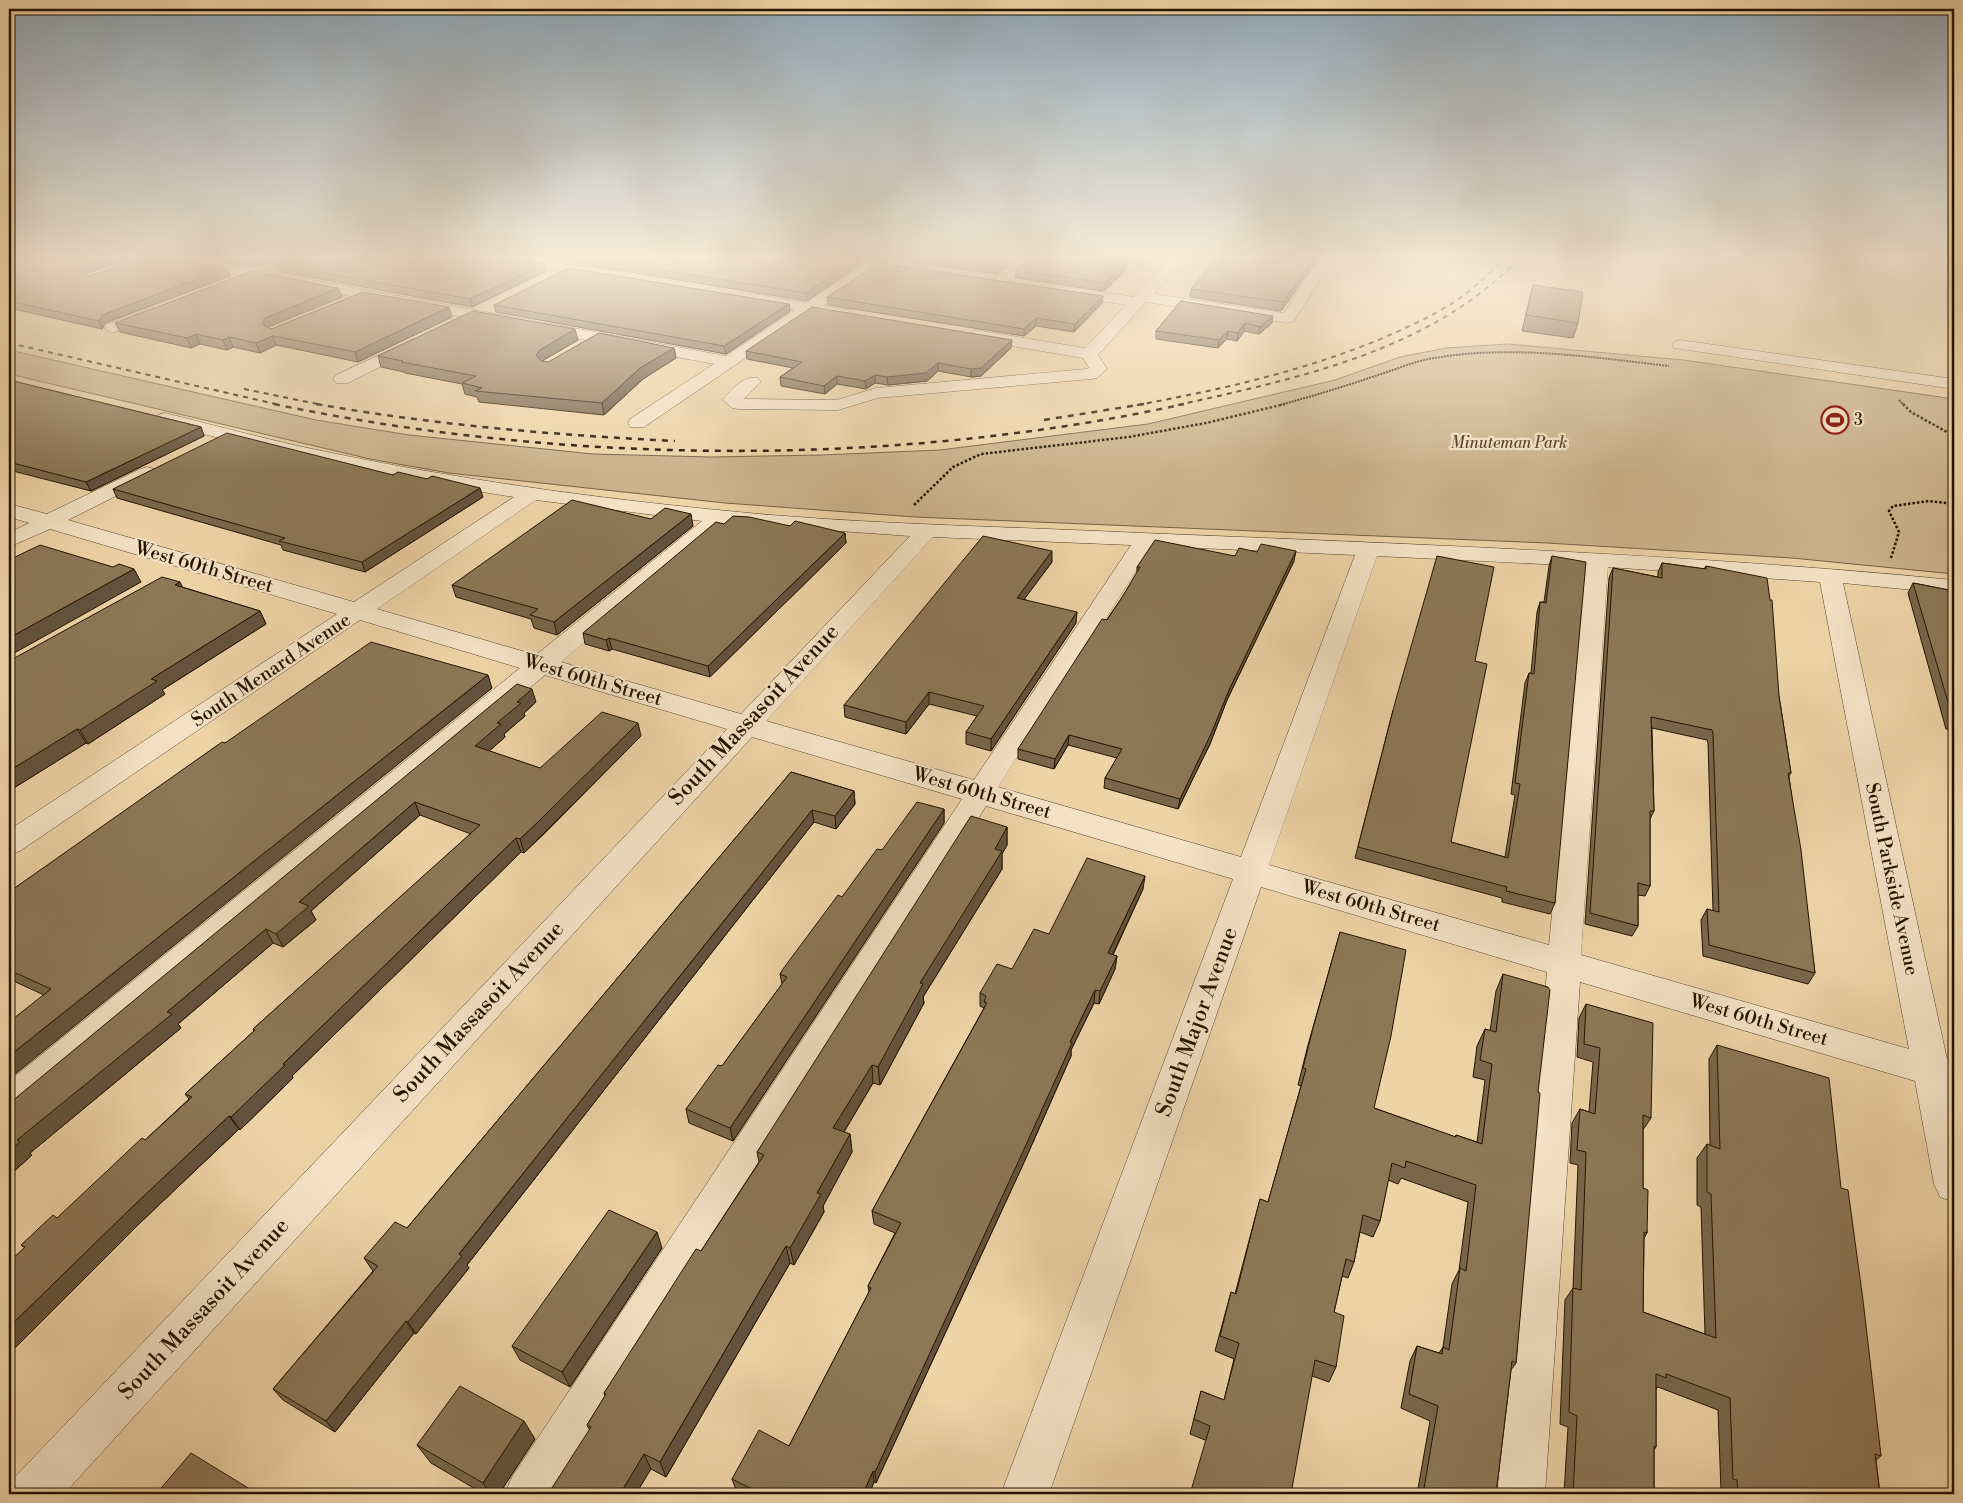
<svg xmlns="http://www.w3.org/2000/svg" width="1963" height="1503" viewBox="0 0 1963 1503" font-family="'Libre Bodoni',serif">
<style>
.green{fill:#cbb28b;stroke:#776246}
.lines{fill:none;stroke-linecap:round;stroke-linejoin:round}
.minor-casing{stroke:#56432a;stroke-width:1}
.path-far1{stroke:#231300;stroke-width:2;stroke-dasharray:2 1;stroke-linecap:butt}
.path{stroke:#231300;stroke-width:2.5;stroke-dasharray:2.5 2;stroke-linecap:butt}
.minor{fill:#f4e2c6;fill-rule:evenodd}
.rail-far1{stroke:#231300;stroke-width:2;stroke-dasharray:5 5;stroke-linecap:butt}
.rail{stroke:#231300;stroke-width:2.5;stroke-dasharray:6 6;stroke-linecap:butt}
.wall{fill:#79664b;stroke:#231300}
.shaded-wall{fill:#63533d;stroke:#231300}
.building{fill:#8d7757;stroke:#231300}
.labels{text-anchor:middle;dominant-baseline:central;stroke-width:4.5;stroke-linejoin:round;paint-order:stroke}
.far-poi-label{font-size:16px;fill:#231300;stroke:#f4e2c6;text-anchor:start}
.far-park-label{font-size:16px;font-style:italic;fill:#5e4b31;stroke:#f4e2c6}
.street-label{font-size:19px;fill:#231300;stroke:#f4e2c6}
.near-street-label{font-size:22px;fill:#231300;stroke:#f4e2c6}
</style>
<rect width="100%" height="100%" fill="#eed3a7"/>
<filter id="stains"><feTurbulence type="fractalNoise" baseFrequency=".004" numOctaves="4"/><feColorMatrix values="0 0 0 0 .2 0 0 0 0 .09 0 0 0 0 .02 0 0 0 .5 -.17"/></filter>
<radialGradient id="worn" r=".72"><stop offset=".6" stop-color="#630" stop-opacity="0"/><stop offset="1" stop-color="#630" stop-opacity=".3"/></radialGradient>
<path class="green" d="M1508,344L1683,360L1954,399V574L1792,558L1547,543L915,517L725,503L449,473L370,459L9,374V350L316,420L409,435L593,454L711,457L822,455L940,450L1148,424L1335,380L1400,357L1446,348Z"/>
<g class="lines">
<g class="minor-casing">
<g id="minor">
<path d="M172,260H202L726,356L795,310L748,302L745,299L748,296L753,294L806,303L871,260H888L823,306L852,311L854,314L852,317L846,319L812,313L644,427H630L628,423L630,419L714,364L179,264Z"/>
<path d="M512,260H545L604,270L611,274L604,278L519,264Z"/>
<path d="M1017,260H1033L1005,284H995L993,281L995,278Z"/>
<path d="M1169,260H1184L1154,294L1284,313L1318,260H1332L1294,321L1288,323L1146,302L1098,355L1107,369L1097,378L1091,379L878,398L838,410L738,409L732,408L723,400C730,389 745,375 758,378L761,382L744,399L837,400L876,388L1086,369L1089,368L1083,358L975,340L967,335L975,330L1085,348L1126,305L1060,294L1057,291L1060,288L1065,286L1134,297Z"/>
<path d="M1900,260L1954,261V269L1907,264Z"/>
<path d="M152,308L158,310L160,313L158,316L112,333L104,328L106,325Z"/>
<path d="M414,339L420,341L422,344L420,347L348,383H336L333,379L336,375Z"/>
<path d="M1680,340L1954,379V389L1674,348L1672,345L1674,342Z"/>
<path d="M165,413C221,427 276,442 332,453C477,483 624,502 771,515C894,525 1018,527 1142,533C1413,544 1684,554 1954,580V594L1843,583L1947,1059L1954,1062V1202L1940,1197L1934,1184L1915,1081L1580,982L1545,1494H1497L1547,972L1261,887L1049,1494H1001L1233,879L986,806L556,1494H505L512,1477L962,799L752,737L64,1494H9L15,1477L727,729L545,675L22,1114L9,1119V1081L520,668L360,620L20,851L9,854V830L337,614L50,529L9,547V533L29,523L9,517V504L47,514L140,469L147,467L154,469L157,473L154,477L68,520L354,602L514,497C394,479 276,452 158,423L156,419L158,415ZM536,500L702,521L536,655L377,609ZM725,523L910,536L741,714L561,662ZM933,537L1131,545L974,780L766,721ZM1152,546L1355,555L1241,857L998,787ZM1377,556L1585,566L1549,945L1269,865ZM1608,567L1820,582L1909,1049L1581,955Z"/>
</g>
</g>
<g class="path-far1">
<path d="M1899,400L1904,405"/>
<path d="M1280,405C1313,396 1346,386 1378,375C1395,370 1412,362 1429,359C1508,344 1590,357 1669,366"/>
</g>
<g class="path">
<path d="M1903,404L1911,412L1954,436"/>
<path d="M914,505L953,467L981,454L1129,437L1206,423L1285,404"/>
<path d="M1891,558L1899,532L1889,511L1893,506L1929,501L1954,504"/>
</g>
<use href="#minor" class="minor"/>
<g class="rail-far1">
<path d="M9,343L280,405"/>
<path d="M244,389L323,405"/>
<path d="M1137,405C1220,390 1304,371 1383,338C1410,326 1440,313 1464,295C1478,284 1491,272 1504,260"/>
<path d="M1178,405C1299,378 1429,351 1518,260"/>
</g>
<g class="rail">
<path d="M274,404C565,465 893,468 1184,404"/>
<path d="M316,404C435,425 554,435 675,441"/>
<path d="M1044,420L1144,404"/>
</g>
</g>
<g class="wall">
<path d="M9,260H124L87,273L86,275L89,276H230L105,323L102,329L9,308Z"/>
<path d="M213,260H272L253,267Z"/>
<path d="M555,260H858V266L807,301L581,264L574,260L567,262Z"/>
<path d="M901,260H1014L996,274Z"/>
<path d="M1028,260H1129L1127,262V269L1104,291L1016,278V270Z"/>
<path d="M1317,260L1281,311L1190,297L1191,289Z"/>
<path d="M275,264L547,271L472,307L278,271Z"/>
<path d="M1533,285L1578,323L1573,338L1522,331Z"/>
<path d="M342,297L268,327L271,329L452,317L358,362L276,345L260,353L233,347L227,350L200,344L191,348L120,332L115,323Z"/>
<path d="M827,297L1102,303L1074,332L1036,326L1024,336L828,305Z"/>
<path d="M1181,301L1272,323L1259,334L1244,331L1237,341L1227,339L1218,348L1156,339V331Z"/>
<path d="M789,304L790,311L726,354L496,312L494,305Z"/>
<path d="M578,340L542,361L548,362L674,348L676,358L643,379L604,415L479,402L477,397L465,394L462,384L405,373L404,372L381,367L378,356Z"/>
<path d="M1011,348L981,376L971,377L938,371L927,381L888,385L875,383L866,389L837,384L825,394L781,386L780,377L793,368L747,359L746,351Z"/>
<path d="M9,380L201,427L204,436L91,491L9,470Z"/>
<path d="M1954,461V477L1950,468Z"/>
<path d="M393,475L483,497L365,572L283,550L281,545L117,498L113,489Z"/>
<path d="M651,519L693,526L557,635L534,628L531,619L456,597L452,585Z"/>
<path d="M724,524L790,526L845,533L846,543L710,677L612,649L609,651L585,644L583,633Z"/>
<path d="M1235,556L1294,561L1227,700L1210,744L1178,809L1104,788L1105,778L1117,758L1068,745L1054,769L1018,759V749L1121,599L1137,574V567Z"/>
<path d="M1552,556L1555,903L1550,914L1502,902V898L1355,858L1393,710L1475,661L1451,842L1505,857L1515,795L1511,794L1525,683L1529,673H1531L1537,612L1540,602H1544L1549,566Z"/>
<path d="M1052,562L1024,599L1076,623L991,751L966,744V732L977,716L929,704L906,734L845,717L844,705Z"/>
<path d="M1662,563L1704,569L1706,566L1779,696L1791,773L1789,776L1815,973L1808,984L1703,956L1701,920L1707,909L1713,911L1708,743L1707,740L1652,728L1654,811L1650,819V886L1645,896L1638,895V926L1632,936L1585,924L1609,578L1613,568L1658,577V572Z"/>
<path d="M1913,583L1954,591V750L1949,730L1946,729L1908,593Z"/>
<path d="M182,587L260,611L266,624L162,690L165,694L88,744L86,743L9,791V661Z"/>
<path d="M492,688L44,995L9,979V892L225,743Z"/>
<path d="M536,702L524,713L525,716L504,734L505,737L489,751L540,768L641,736L544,834L524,853L521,852L292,1076L293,1078L240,1130L239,1129L141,1222L9,1354V1262L25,1248L21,1245L57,1218L145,1140L189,1099L185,1094L254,1031L253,1029L471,834L420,815L311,911L316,920L283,947L273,943L178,1024L181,1028L30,1153L32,1155L9,1176L11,1102Z"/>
<path d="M791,772L854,791L855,804L836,829L814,822L467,1265L469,1268L416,1334L414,1333L335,1432L283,1400L273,1389L373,1271L364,1258L407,1228Z"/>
<path d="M944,809V823L733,1141L689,1123L686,1109L722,1066L782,984L780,974L842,897L882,850Z"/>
<path d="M1007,827V845L1002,854V869L923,997L924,1003L880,1085L873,1083L844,1132L850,1134L852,1152L823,1206L824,1212L794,1265L790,1263L666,1477L651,1469L589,1429L587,1425L605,1396L604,1393L701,1251L759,1162L757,1152Z"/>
<path d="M1143,889L1113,955L1117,956L1115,969L1099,1004L1094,1003L1071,1050V1056L1026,1158L876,1483L874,1482L869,1494H745L736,1490L732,1479L789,1446L869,1292L868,1286L895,1233L874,1224L872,1211L984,1008L980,1006V993L1012,969L1049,934Z"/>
<path d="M1340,932L1374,1108L1455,1137L1456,1135L1477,1142L1485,1080L1473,1077L1477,1046L1485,1029L1490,1031L1496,991L1503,974L1538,1092L1516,1363L1511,1370L1496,1494H1417L1430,1421L1401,1408L1410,1361L1417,1346L1439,1353L1443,1347L1452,1284L1459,1270L1468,1202L1401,1178L1398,1184L1388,1180L1380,1221L1373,1237L1360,1232L1354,1262L1348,1278L1342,1276L1334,1312L1336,1367L1329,1382L1312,1376L1205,1440L1190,1434L1201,1391L1224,1400L1234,1359L1215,1351L1231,1292L1235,1294L1260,1199L1268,1202L1301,1086L1298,1085L1308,1045Z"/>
<path d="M1586,1004L1651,1118L1643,1130V1188L1647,1233L1644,1238L1643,1312L1705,1334L1701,1207L1697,1205V1158L1707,1144L1710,1146L1709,1059L1717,1045L1841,1188L1881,1456L1876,1460L1880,1494H1725V1491L1721,1490L1718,1410L1658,1387L1656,1389V1447L1654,1450V1494H1564L1568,1427L1560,1424L1565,1300L1573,1288L1578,1165L1570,1163L1572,1123L1580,1109L1589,1112L1593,1062L1577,1057L1579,1018Z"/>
<path d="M662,1248L570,1387L520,1360L512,1346Z"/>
<path d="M535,1439L499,1494H484L431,1463L417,1445Z"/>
</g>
<g class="shaded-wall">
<path d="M101,260H124L87,273L84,278L81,271L84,266Z"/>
<path d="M250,260H272L253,267Z"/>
<path d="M566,260H574L567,262Z"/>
<path d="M856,260H858V266L807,301L806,293Z"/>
<path d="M1005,260H1014L996,274L997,267Z"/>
<path d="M1122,260H1129L1127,262V269L1104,291L1105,283Z"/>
<path d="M1313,260H1317L1281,311L1283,302Z"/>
<path d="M545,264L547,271L472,307L470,299Z"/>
<path d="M227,268L230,276L105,323L102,329L99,321L102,315Z"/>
<path d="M338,288L342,297L268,327L262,324L265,318Z"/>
<path d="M1103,296L1102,303L1074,332L1075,324Z"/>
<path d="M789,304L790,311L726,354L724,346Z"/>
<path d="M449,307L452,317L358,362L355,352Z"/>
<path d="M1273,316L1272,323L1259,334L1260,327Z"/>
<path d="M1036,318V326L1024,336V329Z"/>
<path d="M1245,323L1244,331L1237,341L1238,333Z"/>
<path d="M575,329L578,340L542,361L539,366L536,355L540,350Z"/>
<path d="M1228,331L1227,339L1218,348L1219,340Z"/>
<path d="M196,334L200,344L191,348L187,338Z"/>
<path d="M273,336L276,345L260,353L256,343Z"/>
<path d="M229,337L233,347L227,350L223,340Z"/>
<path d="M1012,340L1011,348L981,376L971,377V369Z"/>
<path d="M674,348L676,358L643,379L604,415L602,403L640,368Z"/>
<path d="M938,363V371L927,381L888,385L887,377Z"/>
<path d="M875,375V383L866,389L865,381Z"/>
<path d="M837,376V384L825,394L824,386Z"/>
<path d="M201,427L204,436L91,491L86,482Z"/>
<path d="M480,488L483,497L365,572L362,562Z"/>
<path d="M691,514L693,526L557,635L554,622Z"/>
<path d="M845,533L846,543L710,677L708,666Z"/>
<path d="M1052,551V562L1017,609V598Z"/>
<path d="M1296,551L1294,561L1227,700L1210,744L1178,809L1180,799L1229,690Z"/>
<path d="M134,569L141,582L9,656V638Z"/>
<path d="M180,582L186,595L175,585Z"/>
<path d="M260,611L266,624L162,690L165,694L88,744L80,730L151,679Z"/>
<path d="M1077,612L1076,623L991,751V739Z"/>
<path d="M609,638L612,649L609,651L606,640Z"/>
<path d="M488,675L492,688L9,1079V1056Z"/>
<path d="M532,689L536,702L524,713L525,716L504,734L505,737L479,760L475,746L517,702Z"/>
<path d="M929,692V704L906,734V722Z"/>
<path d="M638,723L641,736L524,853L520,839Z"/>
<path d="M77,729L86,743L9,791V771Z"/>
<path d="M1069,735L1068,745L1054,769L1055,759Z"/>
<path d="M854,791L855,804L836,829L835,816Z"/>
<path d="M415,802L420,815L311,911L316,920L283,947L276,934L299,902Z"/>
<path d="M944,809V823L733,1141L730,1128Z"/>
<path d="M812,810L814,822L467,1265L469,1268L416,1334L408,1322L459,1254Z"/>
<path d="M1007,827V845L1002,854V869L923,997L924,1003L880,1085L878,1067L920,983Z"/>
<path d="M516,838L521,852L292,1076L293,1078L240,1130L231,1117L283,1064Z"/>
<path d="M1145,876L1143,889L1107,966L1108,953Z"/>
<path d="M266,929L273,943L178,1024L181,1028L30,1153L32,1155L9,1176V1152L17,1140L167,1012Z"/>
<path d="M1117,956L1115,969L1099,1004L1100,991Z"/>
<path d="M1095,990L1094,1003L1071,1050V1056L1026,1158L876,1483L875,1472L1070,1042Z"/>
<path d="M872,1065L873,1083L836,1145L833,1128Z"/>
<path d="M229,1116L239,1129L141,1222L9,1354V1327L130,1209Z"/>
<path d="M850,1134L852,1152L823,1206L824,1212L794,1265L790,1248L817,1193Z"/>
<path d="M657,1232L662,1248L570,1387L562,1372Z"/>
<path d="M786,1246L790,1263L666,1477L660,1462Z"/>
<path d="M406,1321L414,1333L335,1432L326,1421Z"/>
<path d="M524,1421L535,1439L499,1494H490L483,1483Z"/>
<path d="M644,1454L651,1469L636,1494H620Z"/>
<path d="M873,1471L874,1482L869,1494H863Z"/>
</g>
<g class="building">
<path d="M9,260H101L84,266L81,271L89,276L139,260H183L227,268L102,315L99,321L9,301Z"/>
<path d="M286,260H525L545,264L470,299L275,264Z"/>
<path d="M598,260H856L806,293Z"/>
<path d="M950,260H1005L997,267Z"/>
<path d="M1028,260H1122L1121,261H1127L1105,283L1016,270Z"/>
<path d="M1216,260H1313L1283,302L1191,289Z"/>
<path d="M879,263L1103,296L1075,324L1036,318L1024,329L827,297Z"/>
<path d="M569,268L789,304L724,346L494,305Z"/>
<path d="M252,271L338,288L265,318L262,324L271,329L363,292L449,307L355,352L273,336L256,343L229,337L223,340L196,334L187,338L115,323Z"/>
<path d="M1533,285L1583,292L1578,323L1526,315Z"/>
<path d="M1181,301L1273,316L1260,327L1245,323L1238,333L1228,331L1219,340L1156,331Z"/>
<path d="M812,307L1012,340L981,368L971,369L938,363L926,373L887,377L875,375L865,381L837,376L824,386L780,377L802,362L746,351Z"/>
<path d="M473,311L575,329L540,350L536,355L541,361L548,362L599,333L674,348L640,368L602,403L475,391L482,388L462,383L476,376L401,362L403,361L378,356Z"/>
<path d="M9,380L201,427L86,482L9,462Z"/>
<path d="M227,433L393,475L398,472L427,479L432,476L480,488L362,562L279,541L285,538L113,489Z"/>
<path d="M572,500L651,519L665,508L691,514L554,622L530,615L538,609L452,585Z"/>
<path d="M733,516L749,517L790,526L795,521L845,533L708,666L609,638L606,640L583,633L716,522L724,524Z"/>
<path d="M983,536L1052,551L1017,598L1077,612L991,739L966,732L984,706L929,692L906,722L844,705Z"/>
<path d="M1155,540L1235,556L1239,548L1257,552L1261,544L1296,551L1229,690L1211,734L1180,799L1105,778L1122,749L1069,735L1055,759L1018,749L1102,619L1107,620L1121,599L1140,567H1137Z"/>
<path d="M40,545L113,567L119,564L134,569L9,638V560Z"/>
<path d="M1437,556L1494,567L1475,661L1487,664L1451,842L1508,858L1520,784L1515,783L1529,673L1534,674L1540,602L1546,603L1552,556L1586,562L1555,903L1506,891L1507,887L1358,847L1396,699Z"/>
<path d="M1662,563L1706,569V566L1767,578L1770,600H1772L1779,696L1791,773H1788L1801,850L1815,973L1709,945L1707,909L1719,912L1713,733L1712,730L1651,717L1654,811H1650V886L1638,883V926L1590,913L1613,568L1662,578Z"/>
<path d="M162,577L180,582L175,585L260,611L151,679L157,681L80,730L77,729L9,771V661Z"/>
<path d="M1913,583L1954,591V719H1953Z"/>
<path d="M371,642L488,675L9,1056V1022L51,989L9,970V892L222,742L225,743Z"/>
<path d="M517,684L532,689L517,702L521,703L497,723L501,724L475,746L540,768L602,712L638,723L540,820L520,839L516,838L283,1064L285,1065L231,1117L229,1116L130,1209L9,1327V1262L25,1247L21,1245L53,1215L57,1218L142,1138L145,1140L192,1097L185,1094L255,1030L253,1029L480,825L415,802L299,902L309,906L276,934L266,929L167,1012L172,1014L17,1140L20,1142L9,1152V1103L11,1102Z"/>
<path d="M791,772L854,791L835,816L812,810L459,1254L462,1256L408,1322L406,1321L326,1421L273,1389L378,1266L364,1258L395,1222L407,1228Z"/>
<path d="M917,802L944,809L730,1128L686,1109L718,1065L722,1066L787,977L780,974L783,969L838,895L842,897L877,849L882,850Z"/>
<path d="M971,816L1007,827L995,849L1002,851L920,983L923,984L878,1067L872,1065L833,1128L850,1134L817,1193L821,1194L790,1248L786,1246L660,1462L644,1454L620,1494H548L591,1427L587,1425L606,1394L604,1393L696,1249L701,1251L764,1155L757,1152Z"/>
<path d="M1087,858L1145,876L1108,953L1117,956L1100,991L1095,990L1070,1042L1072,1043L1026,1145L875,1472L873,1471L863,1494H755L756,1491L732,1479L759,1430L789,1446L871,1288L868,1286L901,1223L872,1211L987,1003L984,1002L986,996L980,993L997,964L1012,969L1034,929L1049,934Z"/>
<path d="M1340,932L1406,950L1391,1036L1374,1108L1456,1137V1135L1482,1144L1492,1064L1480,1060L1485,1029L1496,1032L1503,974L1548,987L1550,990L1538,1092L1540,1093L1516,1363L1512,1361L1496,1494H1423L1438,1406L1409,1394L1417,1346L1442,1354L1443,1347L1449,1350L1460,1268L1466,1271L1476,1185L1406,1161L1405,1168L1392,1163L1380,1221L1363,1215L1354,1262L1346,1259L1334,1312L1344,1316L1336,1367L1315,1360L1291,1494H1190L1210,1426L1194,1419L1201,1391L1224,1400L1239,1343L1220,1336L1231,1292L1236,1294L1260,1199L1268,1202L1306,1069L1303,1068L1313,1028Z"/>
<path d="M1586,1004L1653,1023L1651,1118L1643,1115V1188L1648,1190L1647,1233L1644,1232L1643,1312L1716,1338L1711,1194L1707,1192V1144L1720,1149L1717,1045L1829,1078L1841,1188L1848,1190L1863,1300L1881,1456L1875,1454L1880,1494H1738L1737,1480L1733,1479L1730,1398L1666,1374V1378L1656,1374V1447L1654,1446V1494H1573L1577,1416L1569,1412L1573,1288L1581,1290L1586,1152L1577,1150L1580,1109L1595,1114L1600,1048L1584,1044Z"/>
<path d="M609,1210L657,1232L562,1372L512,1346Z"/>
<path d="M460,1386L524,1421L483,1483L417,1445Z"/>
<path d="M191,1453L258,1494H156Z"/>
</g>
<linearGradient id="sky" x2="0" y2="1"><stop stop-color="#8fa6b7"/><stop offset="0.55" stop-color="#f7ebd7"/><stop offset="1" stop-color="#f7ebd7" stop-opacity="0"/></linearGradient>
<rect width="1963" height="470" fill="url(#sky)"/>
<defs>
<g id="stadium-ring" transform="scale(1.4375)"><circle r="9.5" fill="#f4e2c6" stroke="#8f2418" stroke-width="1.5"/><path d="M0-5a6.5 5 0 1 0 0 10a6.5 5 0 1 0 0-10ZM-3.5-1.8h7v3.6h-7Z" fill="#8f2418"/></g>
</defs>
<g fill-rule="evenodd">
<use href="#stadium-ring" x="1835" y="420"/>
</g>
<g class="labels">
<g class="far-poi-label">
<text x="1854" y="420">3</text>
</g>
<g class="far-park-label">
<text x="1509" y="443">Minuteman Park</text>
</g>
<g class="street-label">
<text transform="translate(204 567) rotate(16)">West 60th Street</text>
<text transform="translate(271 670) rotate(-34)">South Menard Avenue</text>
<text transform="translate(593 680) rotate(16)">West 60th Street</text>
<text transform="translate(982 793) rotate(16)">West 60th Street</text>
<text transform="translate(1892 879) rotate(78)">South Parkside Avenue</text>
<text transform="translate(1371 906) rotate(16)">West 60th Street</text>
<text transform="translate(1759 1020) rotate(16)">West 60th Street</text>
</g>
<g class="near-street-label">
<text transform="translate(754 715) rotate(-47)">South Massasoit Avenue</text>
<text transform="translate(479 1012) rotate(-47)">South Massasoit Avenue</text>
<text transform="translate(1197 1022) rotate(-70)">South Major Avenue</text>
<text transform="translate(204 1309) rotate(-47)">South Massasoit Avenue</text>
</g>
</g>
<rect width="1963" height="1503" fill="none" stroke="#eed3a7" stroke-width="30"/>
<rect x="10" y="10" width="1943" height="1483" fill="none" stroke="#231300" stroke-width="2.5"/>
<rect x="15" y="15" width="1933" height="1473" fill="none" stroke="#231300"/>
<rect width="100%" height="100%" filter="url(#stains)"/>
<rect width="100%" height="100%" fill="url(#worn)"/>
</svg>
